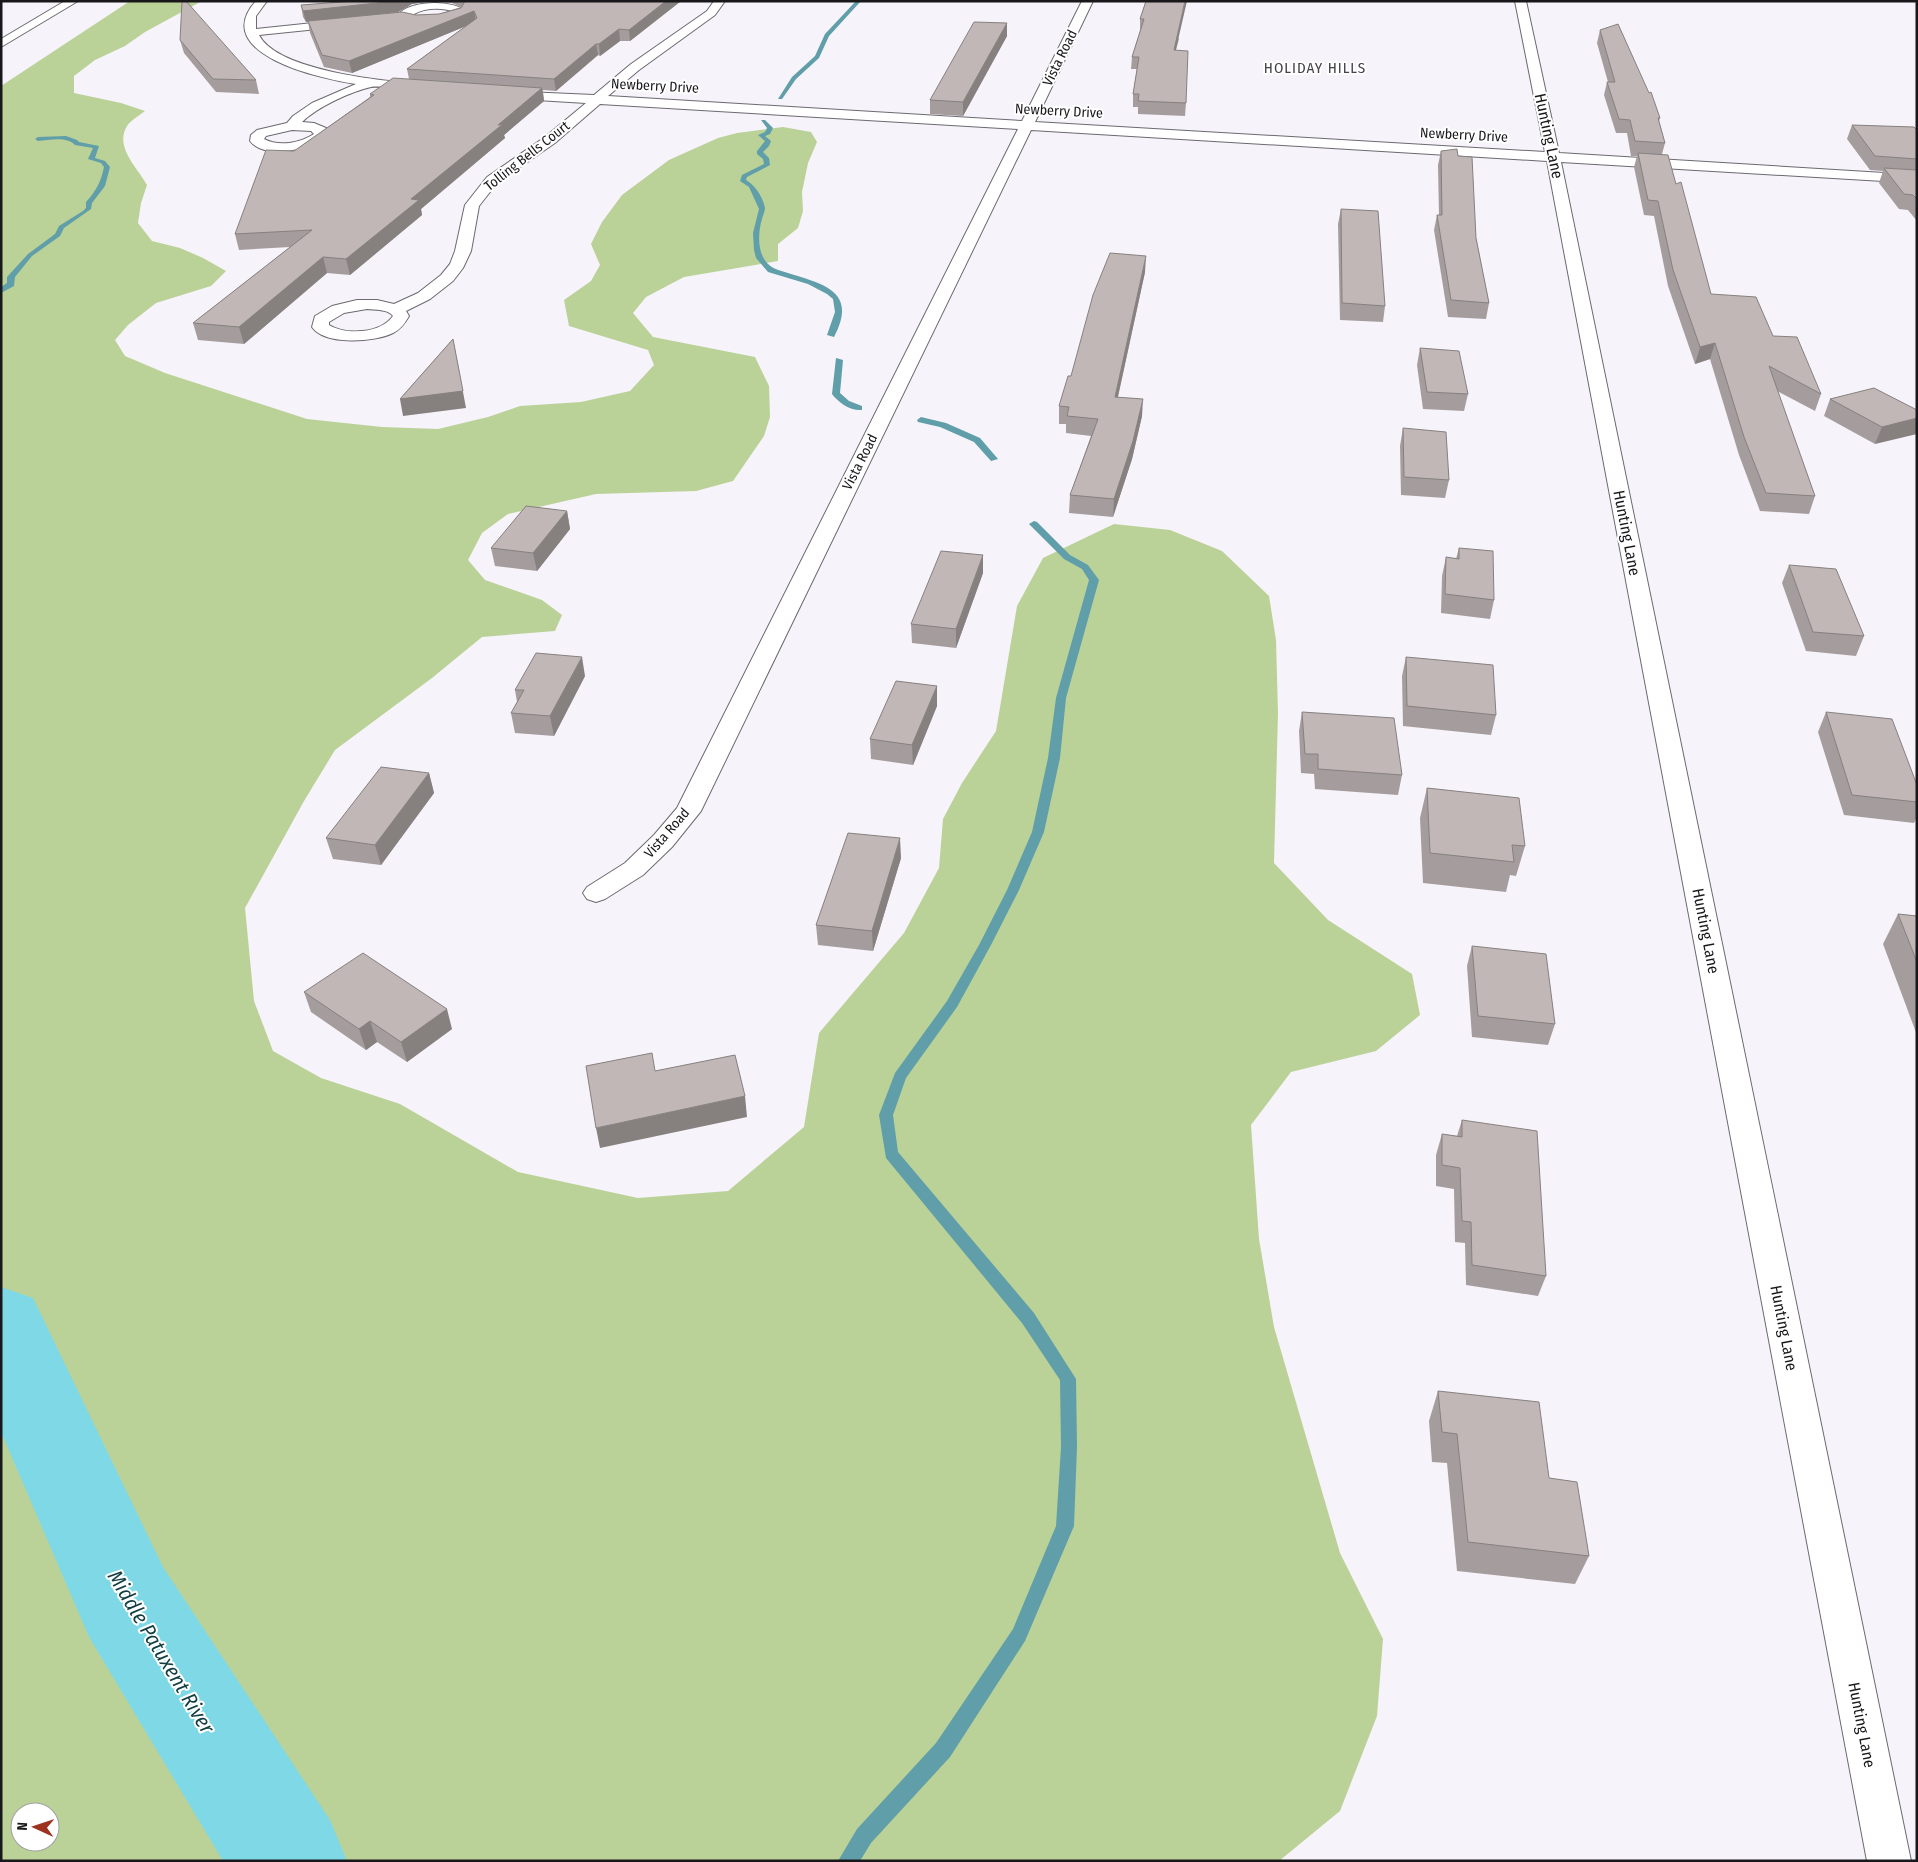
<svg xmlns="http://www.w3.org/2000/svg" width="1918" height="1862" viewBox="0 0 1918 1862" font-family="'Fira Sans Condensed',sans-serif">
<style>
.green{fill:#bad297;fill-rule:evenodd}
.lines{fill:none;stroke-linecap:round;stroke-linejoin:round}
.stream{fill:#609ea9;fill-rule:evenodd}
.river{fill:#7fd8e6;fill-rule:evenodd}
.minor-casing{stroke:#6c6970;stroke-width:2}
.motorway-casing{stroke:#6c6970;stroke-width:2}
.minor{fill:#fff;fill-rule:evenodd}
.motorway{fill:#fff;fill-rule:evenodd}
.wall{fill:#a59d9d;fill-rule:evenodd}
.shaded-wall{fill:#86807f}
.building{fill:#c0b7b6;stroke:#86807f}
.labels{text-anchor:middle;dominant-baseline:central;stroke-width:4;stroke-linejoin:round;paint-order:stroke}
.far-street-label{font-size:14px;fill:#18171a;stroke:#fff}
.far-neighbourhood-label{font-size:15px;letter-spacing:1px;fill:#454349;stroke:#fff}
.street-label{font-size:16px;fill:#18171a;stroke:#fff}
.near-water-label{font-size:21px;font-style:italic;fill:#123d43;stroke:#fff}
</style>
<rect width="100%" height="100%" fill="#f6f3fa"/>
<path class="green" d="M130,1H202L145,32L125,46L95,60L74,76V93L121,103L145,111C140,115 131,120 127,126C114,147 138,168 147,185L141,203L138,223L152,241L180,248L203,258L226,271L211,286L156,303L128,325L115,340L125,356L165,373L307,419L382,427L438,429L488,417L520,406L581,402L630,391L654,365L648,350L569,326L564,300L591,281L600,265L591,244L602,222L622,195L669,160L718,138L737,133L783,127L811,132L817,142L808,163L802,192L803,211L798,228L778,244V261L684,277L646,297L633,313L653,337L755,357L769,386L770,417L764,436L733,481L696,491L596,494L508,514L482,533L468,560L485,580L542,600L562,615L555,631L482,637L432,678L335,750L304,801L245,908L254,1001L273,1051L321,1078L400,1104L518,1172L638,1198L728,1191L804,1127L819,1033L904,933L939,868L943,819L962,783L996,731L1017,606L1043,558L1114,524L1170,530L1222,551L1269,596L1276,640L1278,713L1274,863L1328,920L1412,974L1420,1015L1376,1051L1291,1072L1251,1125L1259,1239L1274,1327L1340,1553L1383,1639L1377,1716L1340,1811L1279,1861H1V86ZM20,1812H50V1842H20Z"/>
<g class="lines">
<g class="stream">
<path d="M856,1H861L829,36L819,58L796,79L782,99H778L792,77L815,56L825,34Z"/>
<path d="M761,120H765L773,128L770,134L765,136L771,141L769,146L763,152L769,158L770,165L747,177L746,180C755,185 763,197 765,208C765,211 763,215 762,219C758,232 757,252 767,263C773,270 783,271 791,274C827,285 857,293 834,337L827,335L835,312L833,299L827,294L808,284L768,272L756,258L754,250L753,233L759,209L749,187L740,181L742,175L764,164L763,159L757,154V151L765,141L758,135L765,132L767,128Z"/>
<path d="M66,136L77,140L79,142L99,146L95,158L105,161L110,167L105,186L92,203L91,209L64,228L60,236L32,256L15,277L14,286L1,293V287L7,283V277L28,254L55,234L59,226L83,211L86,208V202C96,191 101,182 104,167L101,163L88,159L93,148L75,145C67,136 49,140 38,141L35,139L38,137Z"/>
<path d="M836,358L843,360L840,393L849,401L862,406V410C850,411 839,403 832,394Z"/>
<path d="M921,417L946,423L980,438L998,459L991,461L974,442L940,427L918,422L917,420Z"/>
<path d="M1034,521L1037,522L1070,555L1088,565L1099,580L1066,698L1060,758L1044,832L1019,890L991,945L957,1007L906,1078L893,1115L898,1152L1034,1313L1076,1379L1077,1447L1074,1526L1025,1641L950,1757L871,1843L860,1861H838L857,1829L936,1743L1013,1629L1056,1526L1061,1447L1060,1380L1022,1323L886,1158L879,1115L895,1073L947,1001L979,945L1007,890L1032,832L1048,758L1056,698L1089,580L1082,569L1064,559L1029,524Z"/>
</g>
<path class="river" d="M1,1287L33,1298L163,1567L330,1820L347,1861H223L89,1637L1,1432Z"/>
<g class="minor-casing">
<g id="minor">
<path d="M256,1H267L256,16V29L399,14C411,0 453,0 466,11L462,17L430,24L424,21L426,19L454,12C442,7 425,8 414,14C409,16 411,19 405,20L259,35C277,71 384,81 421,84L427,88L421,92C410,91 380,85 371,87C350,92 317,107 302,122L314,123L326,128L328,136L326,139C308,149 265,160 250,141L251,135L257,130L287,123L293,116L312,103L356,84C322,79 208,54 256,1ZM292,130L311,131L314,134C300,143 279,147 264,139L266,136Z"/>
<path d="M714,1H725L715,15L639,70L608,96L1022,121L1082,1H1093L1035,122L1545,152L1515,1H1526L1559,153L1917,175V183L1561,162L1911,1861H1867L1547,161L1031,130L701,811L672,847L643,875L605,899L596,902L587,899L583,893L587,887L625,863L654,835L677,808L1018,129L600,104L555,143L497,183L479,206L471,251L463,268L453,281L430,299L406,311L409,316C405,323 401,329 393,333C375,342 325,346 312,327L315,316L332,306L357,300H377L394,304L418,293L441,275L450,264L455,251L465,205L487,177L545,137L586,103L506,98L500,94L502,91L594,95L631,64L707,11ZM367,309C375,310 388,309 393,316C380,334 346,335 329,325V322L344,313Z"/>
</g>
</g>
<g class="motorway-casing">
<path id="motorway" d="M65,1H78L1,47V39Z"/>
</g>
<use href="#minor" class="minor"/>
<use href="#motorway" class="motorway"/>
</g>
<g class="wall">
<path d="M354,1H681L630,41H620L600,56L598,55L556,91L543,90L544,101L504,135L505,138L421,209L422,215L350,275L327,273L244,344L198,340L193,323L290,247L239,250L235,234L294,151L370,97V94L409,79L407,69L466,26L352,73L324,67L310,33L308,22H306L303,17L301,5ZM432,1L452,3L461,7L439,14L416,15L398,12L412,4Z"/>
<path d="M1146,1L1179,39L1176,50L1186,103L1185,116L1138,114V107H1133V94L1137,69H1131L1132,57L1140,31V19Z"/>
<path d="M1007,23V36L963,116L930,114V100Z"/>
<path d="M1600,30L1660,118L1659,121L1665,143L1662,154L1676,184L1711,294L1773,336L1821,394L1815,411L1777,391L1815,496L1809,514L1760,511L1739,455L1710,359L1695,364L1668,286L1654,216L1644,215L1634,167L1637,156H1631L1627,133H1616L1604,95L1607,82H1608L1597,43Z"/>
<path d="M180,40L256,80L259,94L216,92L184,53Z"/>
<path d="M1852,125L1917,130V221L1908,210L1899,209L1879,183L1883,171L1870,170L1847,139Z"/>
<path d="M1441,151L1476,238L1489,303L1486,319L1448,317L1434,230L1437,215H1439L1438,165Z"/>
<path d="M1341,209L1385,306L1383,322L1340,320L1338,224Z"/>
<path d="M1145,272L1118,397L1142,416L1132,459L1113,517L1069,513L1070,495L1091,436L1066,433V424H1059V406L1071,376Z"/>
<path d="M1420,348L1468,394L1464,411L1423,409L1417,365Z"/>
<path d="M1830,399L1917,410L1875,444L1824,416Z"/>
<path d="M1403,428L1449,480L1445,498L1401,495L1400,446Z"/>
<path d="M567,511L570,529L537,571L495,566L491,548Z"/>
<path d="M1459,548L1494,600L1490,619L1441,613L1442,576L1446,557L1456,559Z"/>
<path d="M1789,565L1864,636L1856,656L1806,651L1782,583Z"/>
<path d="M983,573L956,648L912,643L911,624Z"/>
<path d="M1406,657L1496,715L1491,735L1403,726L1402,676Z"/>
<path d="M585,676L554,736L515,733L511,713L517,702L515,690Z"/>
<path d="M937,686V706L913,765L871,759L870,739Z"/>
<path d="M1302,712L1402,775L1398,795L1315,789L1314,774L1301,773L1299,731Z"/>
<path d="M1826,712L1917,785V817L1914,823L1844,815L1818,732Z"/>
<path d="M429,773L434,793L381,865L333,859L326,838Z"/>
<path d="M1427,788L1525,846L1516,876L1510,875L1506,892L1423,883L1420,818Z"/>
<path d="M901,858L873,951L818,945L816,925Z"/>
<path d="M1898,914L1917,916V1035L1883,944Z"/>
<path d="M1472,946L1555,1024L1548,1045L1472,1037L1467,966Z"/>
<path d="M304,992L452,1029L407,1062L377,1042L366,1050L311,1012Z"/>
<path d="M1462,1120L1546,1276L1538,1296L1466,1285L1465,1243L1455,1242L1454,1189L1436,1186V1155L1442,1134L1457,1136Z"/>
<path d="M1438,1391L1549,1478L1589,1556L1575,1584L1457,1571L1447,1463L1432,1462L1429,1421Z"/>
</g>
<g class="shaded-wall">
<path d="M395,1H432L412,4L398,12L306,22L303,11Z"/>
<path d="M666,1H681L630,41L629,30Z"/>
<path d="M1185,1H1187L1173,62L1174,50Z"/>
<path d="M474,11L476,22L352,73L349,61Z"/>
<path d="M1007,23V36L963,116V102Z"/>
<path d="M619,29L620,41L600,56L599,44Z"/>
<path d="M596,44L598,55L556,91L554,79Z"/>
<path d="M542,88L544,101L504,135L505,138L421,209L422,215L350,275L346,259L411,199Z"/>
<path d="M1146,256L1145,272L1114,414L1115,397Z"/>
<path d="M323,257L327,273L244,344L239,327Z"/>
<path d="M453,339L466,408L403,416L400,399Z"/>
<path d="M1715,343L1710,359L1695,364L1700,347Z"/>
<path d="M1143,399L1142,416L1132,459L1113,517L1114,499Z"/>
<path d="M1917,418V434L1875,444L1882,427Z"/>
<path d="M567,511L570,529L537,571L533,553Z"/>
<path d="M983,555V573L956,648V629Z"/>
<path d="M582,657L585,676L554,736L550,716Z"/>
<path d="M937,686V706L913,765L912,745Z"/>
<path d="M429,773L434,793L381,865L375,845Z"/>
<path d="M900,838L901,858L873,951L872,931Z"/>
<path d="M447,1009L452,1029L407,1062L401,1042Z"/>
<path d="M370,1021L377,1042L366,1050L359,1029Z"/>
<path d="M745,1096L747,1117L600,1148L596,1128Z"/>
</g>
<g class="building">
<path d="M182,1H186L256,80L213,79L180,40Z"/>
<path d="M354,1H395L303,11L301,5Z"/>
<path d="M465,1H666L629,30L619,29L599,44H596L554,79L407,69L477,18L474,11L349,61L322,55L308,21L402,12L416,15L439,14L461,8Z"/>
<path d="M1146,1H1185L1174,50L1188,51L1186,103L1138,101L1139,94H1133L1139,57H1132L1144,19H1140Z"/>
<path d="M974,22L1007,23L963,102L930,100Z"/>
<path d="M1618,24L1649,93L1651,92L1660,118H1658L1665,143L1635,141L1630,120L1619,119L1607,82H1615L1600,30Z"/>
<path d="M393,78L542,88L498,125L503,124L411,199L419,200L346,259L323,257L239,327L193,323L312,230L235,234L266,150L294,151L374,95L370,94Z"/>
<path d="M1852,125L1914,127L1917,130V159L1875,156Z"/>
<path d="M1457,149L1458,156L1472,157L1476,238L1489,303L1451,300L1437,215H1442L1441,151Z"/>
<path d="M1638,153L1668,155L1676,184L1681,182L1711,294L1756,297L1773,336L1797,337L1821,394L1769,366L1815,496L1766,493L1744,437L1715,343L1700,347L1673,270L1658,201L1648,200Z"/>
<path d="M1884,168L1917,170V199L1913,195L1904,194Z"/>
<path d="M1341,209L1378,211L1385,306L1342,303Z"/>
<path d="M1110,253L1146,256L1115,397L1143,399L1133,441L1114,499L1070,495L1098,419L1067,416L1069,407L1059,406L1068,376H1071L1093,295Z"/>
<path d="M453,339L463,391L400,399Z"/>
<path d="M1420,348L1459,351L1468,394L1427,392Z"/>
<path d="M1874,388L1917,410V418L1882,427L1830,399Z"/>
<path d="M1403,428L1446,432L1449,480L1404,477Z"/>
<path d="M526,506L567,511L533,553L491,548Z"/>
<path d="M1459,548L1493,551L1494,600L1445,594L1446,557L1459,559Z"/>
<path d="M941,551L983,555L956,629L911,624Z"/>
<path d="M1789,565L1836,569L1864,636L1813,632Z"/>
<path d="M536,653L582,657L550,716L511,713L524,690H515Z"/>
<path d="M1406,657L1493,665L1496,715L1407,706Z"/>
<path d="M896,681L937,686L912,745L870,739Z"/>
<path d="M1302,712L1394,718L1402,775L1318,769V754H1305Z"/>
<path d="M1826,712L1892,719L1917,785V802L1852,795Z"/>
<path d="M381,767L429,773L375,845L326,838Z"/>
<path d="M1427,788L1519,798L1525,846L1512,845L1514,862L1430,853Z"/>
<path d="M848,833L900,838L872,931L816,925Z"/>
<path d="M1898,914L1917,916V962Z"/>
<path d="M1472,946L1546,954L1555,1024L1478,1016Z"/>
<path d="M363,953L447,1009L401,1042L370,1021L359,1029L304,992Z"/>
<path d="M652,1053L655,1071L735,1055L745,1096L596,1128L586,1066Z"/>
<path d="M1462,1120L1537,1131L1546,1276L1472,1265L1471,1222L1462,1221L1460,1168L1442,1165V1134L1462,1137Z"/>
<path d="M1438,1391L1539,1402L1549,1478L1577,1482L1589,1556L1468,1542L1457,1434L1442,1432Z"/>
</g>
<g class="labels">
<g class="far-street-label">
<text transform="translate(1060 58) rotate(-64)">Vista Road</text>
<text transform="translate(655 86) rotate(3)">Newberry Drive</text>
<text transform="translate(1059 111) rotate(3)">Newberry Drive</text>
<text transform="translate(1464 135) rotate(3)">Newberry Drive</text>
<text transform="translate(527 156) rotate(-38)">Tolling Bells Court</text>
<text transform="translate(860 462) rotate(-63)">Vista Road</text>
<text transform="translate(667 833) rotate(-49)">Vista Road</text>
</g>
<g class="far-neighbourhood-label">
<text x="1315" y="68">HOLIDAY HILLS</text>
</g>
<g class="street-label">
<text transform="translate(1549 136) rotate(78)">Hunting Lane</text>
<text transform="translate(1627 533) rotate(79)">Hunting Lane</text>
<text transform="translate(1706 931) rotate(79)">Hunting Lane</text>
<text transform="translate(1784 1328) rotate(79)">Hunting Lane</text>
<text transform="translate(1862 1725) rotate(79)">Hunting Lane</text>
</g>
<g class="near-water-label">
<text transform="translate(161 1652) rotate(59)">Middle Patuxent River</text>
</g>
</g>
<rect width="1918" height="1862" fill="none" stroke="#18171a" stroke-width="5"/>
<g transform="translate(35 1827) rotate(273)"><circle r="24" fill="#ffffff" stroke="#a3a2a3"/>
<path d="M0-4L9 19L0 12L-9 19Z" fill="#9d331f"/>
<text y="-8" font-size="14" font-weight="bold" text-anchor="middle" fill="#18171a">N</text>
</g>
</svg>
